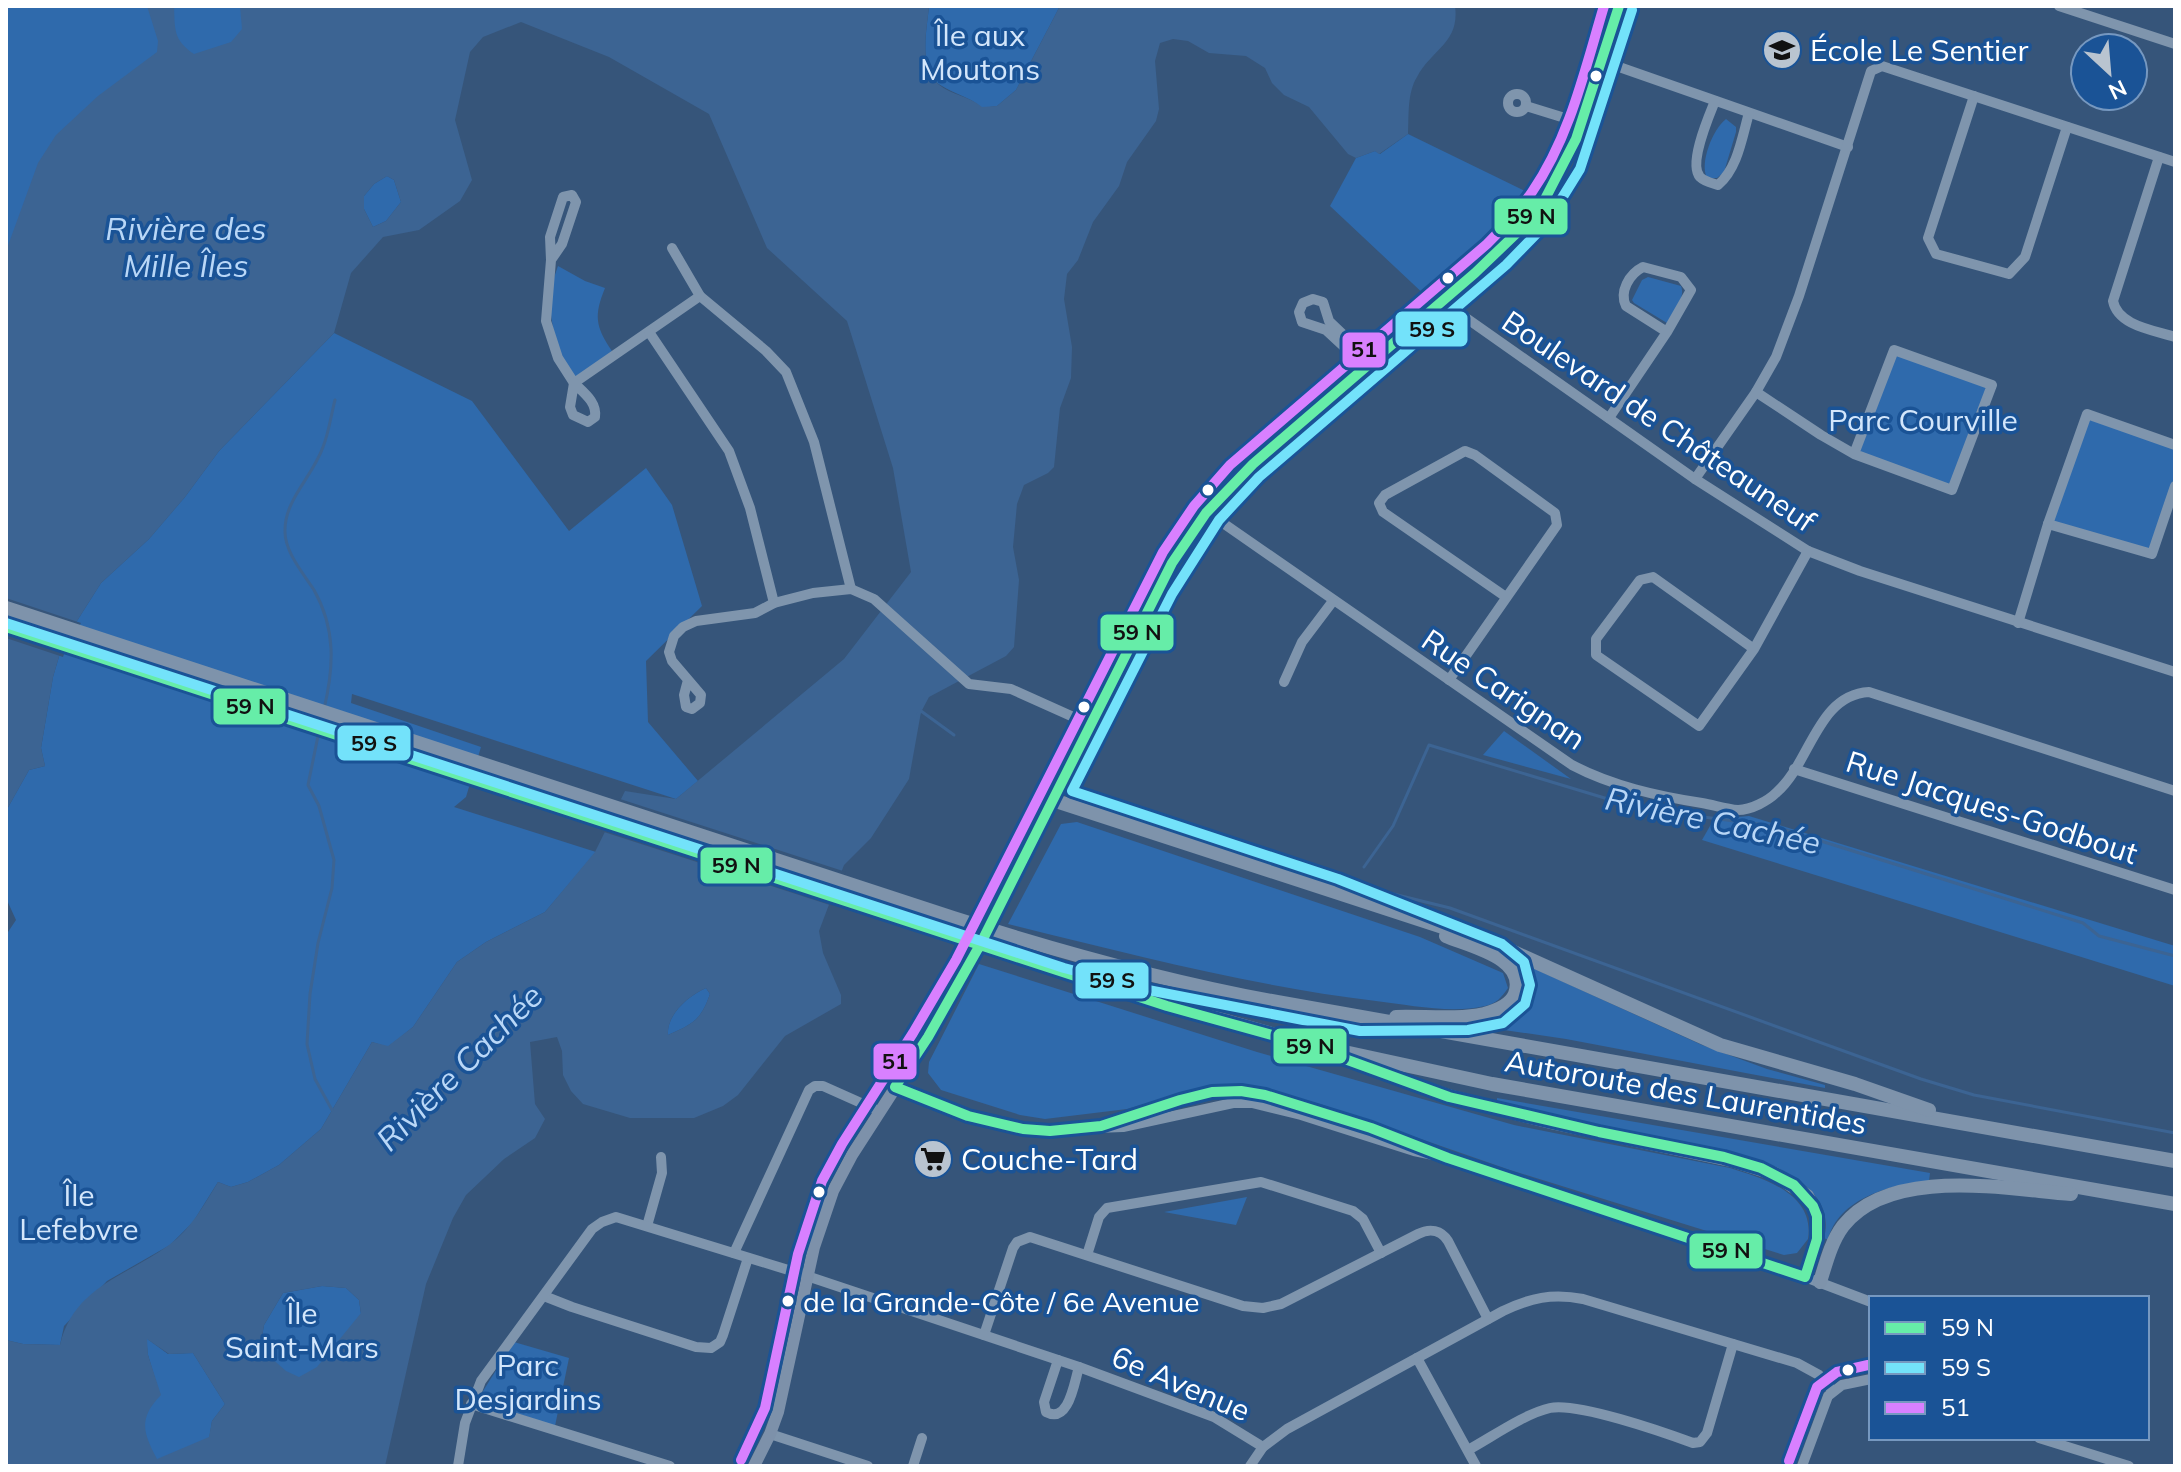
<svg xmlns="http://www.w3.org/2000/svg" width="2181" height="1472" viewBox="0 0 2181 1472" font-family="Mulish,sans-serif">
<style>
.green{fill:#2f6aac}
.water{fill:#3c6493;fill-rule:evenodd}
.pier{fill:#36557a}
.lines{fill:none;stroke-linecap:round;stroke-linejoin:round}
.stream{stroke:#3c6493;stroke-width:3}
.minor{stroke:#7f95ad;stroke-width:10}
.major{stroke:#7d91aa;stroke-width:12}
.highway{stroke:#7e93ab;stroke-width:14}
.major-bridge{stroke:#7d91aa;stroke-width:12}
.bus-1-casing{stroke:#1a5396;stroke-width:16}
.bus-2-casing{stroke:#1a5396;stroke-width:16}
.bus-3-casing{stroke:#1a5396;stroke-width:16}
.bus-1{stroke:#66eda8;stroke-width:10}
.bus-2{stroke:#73e2fa;stroke-width:10}
.bus-3{stroke:#d880ff;stroke-width:10}
.bus-dot{fill:#fff;stroke:#1a5396;stroke-width:3}
.labels{text-anchor:middle;dominant-baseline:central;stroke-width:7;stroke-linejoin:round;paint-order:stroke}
.bus-label{font-size:28px;fill:#fff;stroke:#1a5396;text-anchor:start}
.park-label{font-size:30px;fill:#d3e6fb;stroke:#1a5396}
.poi-label{font-size:30px;fill:#fff;stroke:#1a5396;text-anchor:start}
.street-label{font-size:30px;fill:#fff;stroke:#1a5396}
.water-label{font-size:32px;font-style:italic;fill:#b9d7f7;stroke:#1a5396}
.line-badge{stroke:#1a5396;stroke-width:3}
.pale-badge-label{font-size:22px;text-anchor:middle;font-weight:bold;fill:#111}
</style>
<rect width="100%" height="100%" fill="#36557a"/>
<g class="green">
<path d="M6,6H262L260,46L6,297Z"/>
<path d="M929,6H1060L1016,90L997,106L982,108C969,96 956,95 942,86C917,72 927,29 929,6Z"/>
<path d="M1726,119L1736,127V132L1724,172L1717,178H1707C1699,163 1713,129 1726,119Z"/>
<path d="M1408,134L1535,196L1495,241L1456,271L1428,298L1330,206L1356,158L1375,151L1380,154Z"/>
<path d="M387,176L394,180L401,202L386,221L373,227L364,209V196L374,184Z"/>
<path d="M558,266L585,281L605,288C594,315 595,326 612,351L575,381L556,348L548,295Z"/>
<path d="M1648,277L1681,286C1686,298 1673,312 1667,323L1634,303L1632,300L1642,280Z"/>
<path d="M334,333L472,401L569,531L646,468L672,505L702,606L646,661L648,722L698,781L676,799L352,694L351,703L481,747L466,797L454,807L596,852L545,912L486,942L457,962L413,1027L388,1047L372,1042L321,1129L279,1165L248,1182L231,1187L218,1182L193,1222L170,1245L107,1281L64,1326L60,1345L23,1344L6,1340V935L16,920L6,898V811L29,770L45,766L41,748L53,677L63,643L101,583L149,539L185,497L219,451Z"/>
<path d="M1892,349L1991,386L1952,490L1855,454Z"/>
<path d="M2086,414L2175,446V483L2152,554L2048,523Z"/>
<path d="M1504,731L1571,779L1483,755Z"/>
<path d="M1749,816L2175,946V986L1702,840L1714,819Z"/>
<path d="M1077,822L1420,937L1503,973L1508,988C1502,997 1496,1004 1485,1006C1451,1014 1410,1005 1376,1001C1251,986 1130,954 1008,924L1061,824Z"/>
<path d="M1515,960L1702,1045L1767,1069L1825,1085V1088L1566,1039L1477,1026L1478,1024C1515,1020 1545,997 1515,960Z"/>
<path d="M979,964L1257,1052L1514,1125L1730,1168C1765,1179 1815,1194 1808,1239L1797,1253L1784,1255L1510,1170L1320,1104L1243,1085L1201,1088L1127,1109L1045,1119L1020,1115L941,1090L928,1073L929,1062Z"/>
<path d="M706,988L710,994C701,1020 693,1024 668,1035C666,1015 689,995 706,988Z"/>
<path d="M1497,1098L1930,1173L1929,1181C1892,1184 1838,1198 1828,1240L1824,1238C1834,1200 1800,1177 1769,1165L1497,1104Z"/>
<path d="M1247,1197L1236,1225L1164,1212Z"/>
<path d="M322,1286L346,1288L359,1300L361,1314L329,1426L260,1348L264,1325L283,1293Z"/>
<path d="M146,1338L168,1354L193,1353L225,1404L212,1421L207,1452L120,1466L149,1407L160,1395L148,1355Z"/>
<path d="M514,1342L569,1358L555,1426L480,1401L483,1391Z"/>
</g>
<path class="water" d="M147,6H174C175,29 173,40 194,54L231,42L242,29L240,6H929C927,29 918,67 938,84C951,95 969,96 982,107L997,106L1016,90L1060,6H1455C1460,43 1432,49 1417,77C1407,93 1409,116 1408,134L1379,154L1375,151L1356,158L1348,154L1309,107L1284,95L1272,83L1265,68L1246,56L1209,53L1188,41L1173,39L1160,43L1155,61L1159,109L1156,121L1127,162L1119,186L1093,222L1078,260L1067,274L1064,299L1072,347L1071,378L1060,408L1054,467L1048,473L1024,485L1017,504L1013,547L1019,580L1014,647L1006,656L929,697L921,712L909,779L871,838L844,865L819,931L823,953L841,995V1004L785,1036L738,1095L723,1106L694,1118H630L583,1104L571,1091L563,1075L562,1051L557,1037L530,1042L535,1104L545,1119L535,1138L504,1159L466,1195L453,1218L426,1284L385,1466H6V1340L23,1344L60,1345C74,1286 127,1276 169,1245C191,1229 204,1205 218,1182L231,1187L248,1182L279,1165L321,1129L372,1042L388,1046L413,1027L457,962L486,942L545,912L595,852L625,791L676,799L844,659L911,572L893,468L847,321L767,248L709,114L609,57L521,22L483,37L470,52L455,120L472,180L460,201L419,230L383,237L351,273L334,333L219,451L185,497L149,539L101,583L63,643L53,677L41,748L45,766L29,770L6,811V251L38,163L56,135L98,96L157,52L158,41ZM387,176L394,180L401,202L386,221L373,227L364,209V196L374,184ZM706,988L710,994C701,1020 693,1024 668,1035C666,1015 689,995 706,988ZM322,1286L346,1288L359,1300L361,1313L317,1367L299,1377L286,1371L260,1348L264,1325L283,1293ZM147,1339L169,1354L193,1353L225,1404L212,1421L209,1437L157,1459C143,1432 138,1419 161,1395L148,1355Z"/>
<g class="pier">
<path d="M6,598L81,623L67,645L63,657L6,638Z"/>
<path d="M617,798L846,872L833,906L601,831Z"/>
</g>
<g class="lines">
<g class="stream">
<path d="M324,709C334,667 336,629 314,590C303,573 284,551 285,530C285,499 313,476 323,447C329,432 331,415 335,400"/>
<path d="M918,714L921,711L954,735"/>
<path d="M318,736L308,785L319,806L334,860L332,888L318,943L310,994L307,1044L315,1079L332,1110"/>
<path d="M1080,788L1353,884L1450,908L1921,1079L1974,1095L2175,1133"/>
<path d="M1364,867L1393,826L1429,745L1641,809L1773,826L2083,923L2099,936L2175,956"/>
</g>
<g class="minor">
<path d="M2059,6L2175,44"/>
<path d="M1602,61L1848,147"/>
<circle cx="1517" cy="103" r="9"/>
<path d="M1974,96L1928,238L1936,254L2009,274L2025,257L2067,127"/>
<path d="M1715,101C1709,116 1688,164 1700,177C1705,182 1712,183 1718,185C1738,168 1742,137 1749,113"/>
<path d="M1526,106L1581,123"/>
<path d="M2159,157L2113,301C2118,326 2154,330 2175,337"/>
<path d="M672,248L700,296L766,351L786,372L814,442L851,589"/>
<path d="M551,260L562,244L576,202L572,195L563,197L550,237L551,260L546,321L558,358L574,383L700,296"/>
<path d="M1442,301L1695,479L1808,551L1860,571L2175,672"/>
<path d="M649,332L729,451L750,508L774,603"/>
<path d="M1366,367L1326,330L1302,322L1299,312L1303,303L1313,299L1323,302L1329,321L1372,362"/>
<path d="M574,383C584,393 597,402 595,417L588,422L573,415L570,407Z"/>
<path d="M1756,392L1821,435L1854,454L1952,490L1992,385L1894,350L1854,454"/>
<path d="M1609,418L1667,332L1691,290L1681,277L1643,267C1629,274 1619,292 1626,306L1667,332"/>
<path d="M1695,479L1756,392L1776,357L1799,296L1871,71L1882,66L2175,162"/>
<path d="M1207,512L1572,765C1612,786 1657,796 1702,803C1714,805 1726,809 1738,810C1751,810 1768,801 1777,792C1811,762 1817,695 1869,692L2175,791"/>
<path d="M2048,524L2152,554L2175,486"/>
<path d="M2018,623L2048,524L2087,414L2175,445"/>
<path d="M1754,649L1653,577L1640,580L1596,639V655L1699,726L1754,649L1808,551"/>
<path d="M688,680L684,695L686,707L692,709L700,703L701,695L672,661L669,652L674,636L683,627L696,621L755,613L774,603L813,593L851,589L874,599L969,684L1011,689L1089,724"/>
<path d="M1449,680L1557,525L1555,513L1475,455L1465,451L1385,495L1379,503L1383,512L1506,597"/>
<path d="M1284,682L1302,642L1333,601"/>
<path d="M1794,769L2175,890"/>
<path d="M895,1087L920,1098L990,1121L1042,1130L1123,1127L1233,1103H1252L1301,1115L1414,1151L1448,1158L1805,1277L1871,1302"/>
<path d="M1108,1124L1193,1096L1241,1091L1282,1098L1433,1151"/>
<path d="M647,1226L662,1173L661,1157"/>
<path d="M734,1253L809,1090L815,1086H823L879,1111"/>
<path d="M1087,1255L1099,1217L1107,1208L1261,1182L1353,1211L1363,1219L1381,1253"/>
<path d="M544,1296L572,1307L696,1347L711,1348L720,1342L723,1335L748,1258"/>
<path d="M984,1335L1013,1248L1017,1242L1030,1237L1243,1306L1263,1308L1281,1304L1418,1234C1430,1228 1441,1230 1448,1241L1488,1319"/>
<path d="M1417,1358L1476,1466"/>
<path d="M1058,1360L1044,1402L1046,1412C1069,1424 1074,1383 1079,1367"/>
<path d="M471,1404L670,1466"/>
<path d="M770,1434L868,1466"/>
<path d="M2039,1438L2129,1466"/>
<path d="M1468,1450C1492,1437 1524,1414 1550,1408C1577,1402 1663,1432 1693,1443L1700,1442L1707,1433L1733,1344"/>
<path d="M458,1466L465,1423L481,1381L592,1229L602,1222L616,1217L795,1272L1079,1367L1214,1417L1263,1447"/>
<path d="M913,1466L922,1438"/>
<path d="M1250,1466L1263,1447L1287,1429L1503,1311C1530,1298 1552,1293 1583,1299L1797,1363L1819,1375L1833,1391"/>
<path d="M1802,1466L1828,1396L1842,1385L1871,1379"/>
</g>
<g class="major">
<path d="M1001,906L1040,829L1058,786L1148,609L1174,560L1198,524L1244,472L1497,254C1575,184 1588,101 1619,6"/>
<path d="M754,1466L770,1434L778,1412L814,1247L833,1191L852,1155L921,1048L968,968"/>
</g>
<g class="highway">
<path d="M6,608L953,918C1060,952 1166,982 1277,1002L2175,1161"/>
<path d="M6,627L1114,989L1303,1043L1492,1084L2175,1204"/>
<path d="M1053,800L1498,945L1720,1045L1855,1084L1929,1110"/>
<path d="M1396,1017C1424,1016 1456,1020 1484,1014C1496,1011 1510,1006 1515,994C1528,958 1469,946 1446,936"/>
<path d="M1355,1063L1448,1096L1555,1123L1735,1161L1775,1174L1807,1196L1817,1215L1818,1236L1805,1277"/>
<path d="M1820,1282C1826,1263 1831,1242 1843,1226C1890,1166 2005,1189 2071,1194"/>
</g>
<path class="major-bridge" d="M968,968L1001,906"/>
<g class="bus-1-casing">
<g id="bus-1">
<path d="M6,627L980,945"/>
<path d="M980,945L1167,1006L1301,1043L1449,1097L1599,1132L1724,1157L1761,1168L1794,1185L1813,1206L1817,1216V1239L1805,1277L1448,1158L1371,1128L1265,1095L1241,1091L1212,1092L1180,1100L1101,1126L1050,1131L1023,1129L968,1116L895,1087L928,1037Z"/>
<path d="M980,945L1172,563L1206,513L1253,464L1475,273L1523,227L1545,199L1576,139L1619,6"/>
</g>
</g>
<g class="bus-2-casing">
<path id="bus-2" d="M6,623L1064,968L1148,990L1360,1031L1468,1030L1503,1023L1525,1004L1530,985L1524,962L1502,944L1338,879L1072,791L1172,594L1219,520L1259,477L1506,265L1546,224L1580,169L1632,10"/>
</g>
<g class="bus-3-casing">
<g id="bus-3">
<path d="M741,1460L765,1408L798,1254L822,1181L842,1144L913,1033L956,960L1163,552L1194,506L1230,465L1487,244C1504,227 1519,211 1532,192C1570,137 1585,69 1604,6"/>
<path d="M1789,1461L1817,1387L1837,1372L1868,1365"/>
</g>
</g>
<use href="#bus-1" class="bus-1"/>
<use href="#bus-2" class="bus-2"/>
<use href="#bus-3" class="bus-3"/>
</g>
<defs>
<g id="school-disc" transform="scale(2)"><circle r="9.5" fill="#b9c4d0" stroke="#1a5396"/><path d="M0-5L7-2L0 1L-7-2ZM-4 1L0 2.5L4 1V4Q0 6-4 4Z" fill="#111"/></g>
<g id="supermarket-disc" transform="scale(2)"><circle r="9.5" fill="#b9c4d0" stroke="#1a5396"/><path d="M-6-5.5h2.5l.6 2H6L4.5 2H-2.5L-4.4-4H-6ZM-1.5 3.2a1.3 1.3 0 1 0 .1 0ZM3 3.2a1.3 1.3 0 1 0 .1 0Z" fill="#111"/></g>
</defs>
<g fill-rule="evenodd">
<use href="#school-disc" x="1782" y="50"/>
<use href="#supermarket-disc" x="933" y="1159"/>
</g>
<g class="bus-dot">
<circle cx="1596" cy="76" r="7"/>
<circle cx="1448" cy="278" r="7"/>
<circle cx="1208" cy="490" r="7"/>
<circle cx="1084" cy="707" r="7"/>
<circle cx="819" cy="1192" r="7"/>
<circle cx="788" cy="1301" r="7"/>
<circle cx="1848" cy="1370" r="7"/>
</g>
<g class="labels">
<g class="bus-label">
<text x="803" y="1301">de la Grande-Côte / 6e Avenue</text>
</g>
<g class="park-label">
<text x="980" y="35">Île aux<tspan x="980" dy="34">Moutons</tspan></text>
<text x="1923" y="420">Parc Courville</text>
<text x="79" y="1195">Île<tspan x="79" dy="34">Lefebvre</tspan></text>
<text x="302" y="1313">Île<tspan x="302" dy="34">Saint-Mars</tspan></text>
<text x="528" y="1365">Parc<tspan x="528" dy="34">Desjardins</tspan></text>
</g>
<g class="poi-label">
<text x="1810" y="50">École Le Sentier</text>
<text x="961" y="1159">Couche-Tard</text>
</g>
<g class="street-label">
<text transform="translate(1659 421) rotate(34)">Boulevard de Châteauneuf</text>
<text transform="translate(1504 689) rotate(34)">Rue Carignan</text>
<text transform="translate(1992 807) rotate(18)">Rue Jacques-Godbout</text>
<text transform="translate(1686 1092) rotate(10)">Autoroute des Laurentides</text>
<text transform="translate(1181 1383) rotate(23)">6e Avenue</text>
</g>
<g class="water-label">
<text x="186" y="228">Rivière des<tspan x="186" dy="37">Mille Îles</tspan></text>
<text transform="translate(1713 820) rotate(12)">Rivière Cachée</text>
<text transform="translate(459 1067) rotate(-45)">Rivière Cachée</text>
</g>
</g>
<g class="line-badge">
<rect x="1493" y="197" width="76" height="39" rx="8" fill="#66eda8"/>
<rect x="1394" y="310" width="75" height="38" rx="8" fill="#73e2fa"/>
<rect x="1341" y="331" width="46" height="38" rx="8" fill="#d880ff"/>
<rect x="1099" y="613" width="76" height="39" rx="8" fill="#66eda8"/>
<rect x="212" y="687" width="75" height="39" rx="8" fill="#66eda8"/>
<rect x="336" y="724" width="76" height="38" rx="8" fill="#73e2fa"/>
<rect x="699" y="846" width="75" height="39" rx="8" fill="#66eda8"/>
<rect x="1074" y="961" width="76" height="39" rx="8" fill="#73e2fa"/>
<rect x="1272" y="1027" width="76" height="38" rx="8" fill="#66eda8"/>
<rect x="872" y="1042" width="46" height="39" rx="8" fill="#d880ff"/>
<rect x="1688" y="1232" width="76" height="38" rx="8" fill="#66eda8"/>
</g>
<g class="pale-badge-label">
<text x="1531" y="224">59 N</text>
<text x="1432" y="337">59 S</text>
<text x="1364" y="357">51</text>
<text x="1137" y="640">59 N</text>
<text x="250" y="714">59 N</text>
<text x="374" y="751">59 S</text>
<text x="736" y="873">59 N</text>
<text x="1112" y="988">59 S</text>
<text x="1310" y="1054">59 N</text>
<text x="895" y="1069">51</text>
<text x="1726" y="1258">59 N</text>
</g>
<rect width="2181" height="1472" fill="none" stroke="#ffffff" stroke-width="16"/>
<rect x="1869" y="1296" width="280" height="144" fill="#1a5396" stroke="#7698c0" stroke-width="2"/>
<rect x="1885" y="1322" width="40" height="12" fill="#66eda8" stroke="#7698c0" stroke-width="2"/>
<text x="1941" y="1336" font-size="24" fill="#ffffff">59 N</text>
<rect x="1885" y="1362" width="40" height="12" fill="#73e2fa" stroke="#7698c0" stroke-width="2"/>
<text x="1941" y="1376" font-size="24" fill="#ffffff">59 S</text>
<rect x="1885" y="1402" width="40" height="12" fill="#d880ff" stroke="#7698c0" stroke-width="2"/>
<text x="1941" y="1416" font-size="24" fill="#ffffff">51</text>
<g transform="translate(2109 72) rotate(154)"><circle r="38" fill="#1a5396" stroke="#7698c0" stroke-width="2"/>
<path d="M0-6L14 30L0 20L-14 30Z" fill="#b9c4d0"/>
<text y="-12" font-size="22" font-weight="bold" text-anchor="middle" fill="#ffffff">N</text>
</g>
</svg>
